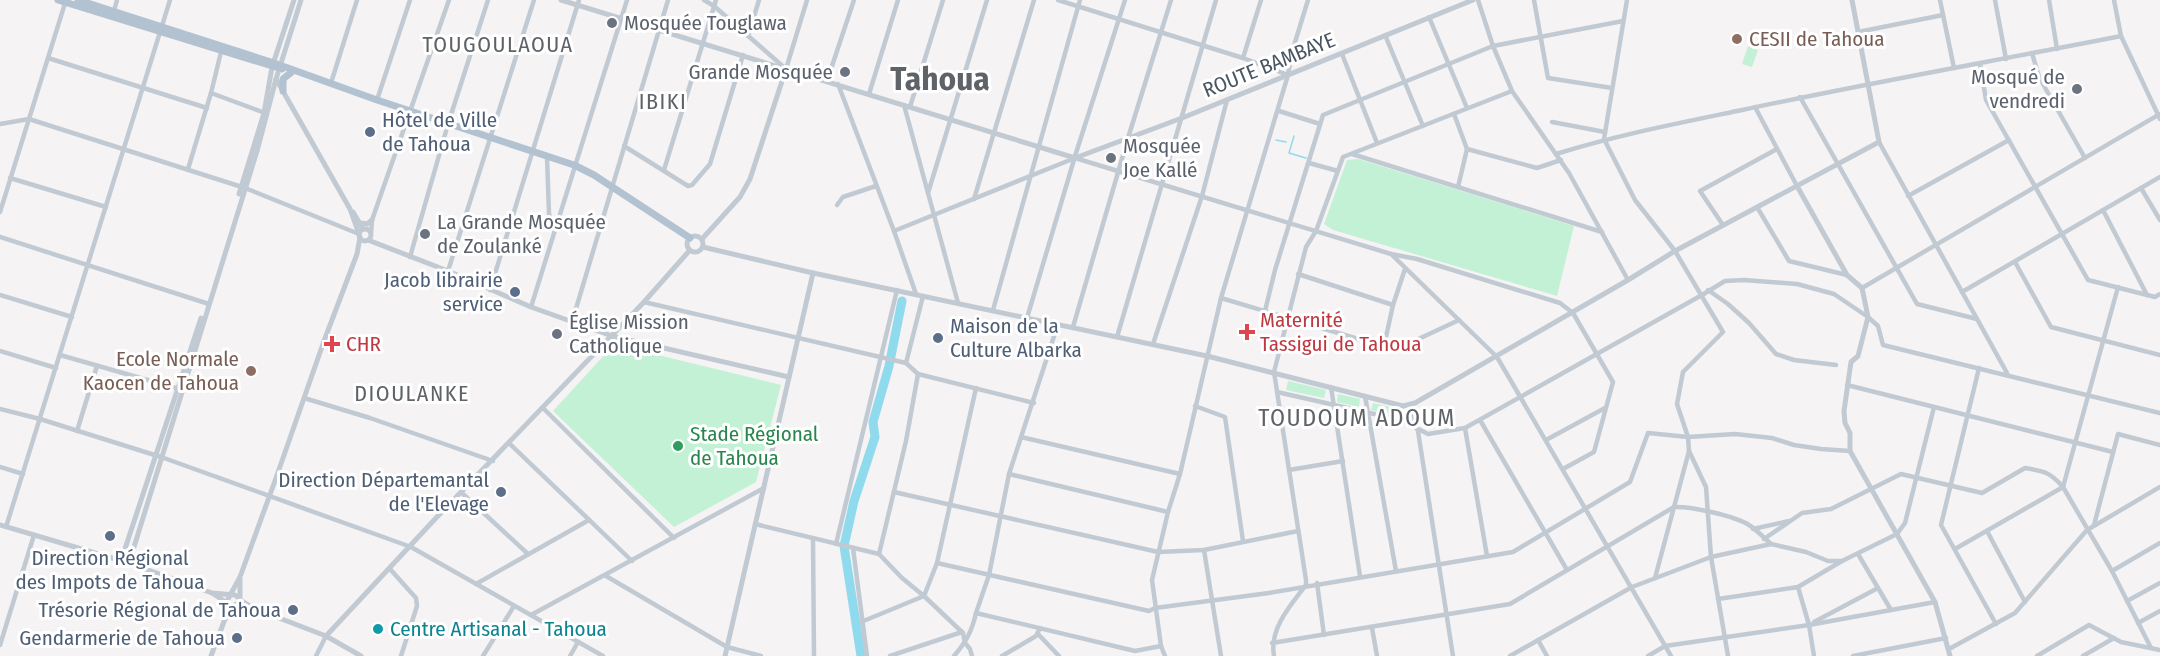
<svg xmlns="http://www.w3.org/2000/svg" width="2160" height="656" viewBox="0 0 2160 656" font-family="'Fira Sans Condensed',sans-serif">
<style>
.green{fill:#c3f1d5}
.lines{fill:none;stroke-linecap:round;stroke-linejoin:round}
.stream{stroke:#90daee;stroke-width:1.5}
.river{stroke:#90daee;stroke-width:9}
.minor{stroke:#c1cad2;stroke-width:4.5}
.tertiary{stroke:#c1cad2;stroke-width:5}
.primary{stroke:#b3c2d1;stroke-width:7}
.worship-dot{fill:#6b7280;stroke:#fff;stroke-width:2}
.education-dot{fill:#8d6e63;stroke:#fff;stroke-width:2}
.service-dot{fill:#5c6f8a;stroke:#fff;stroke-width:2}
.health-dot{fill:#e0444e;stroke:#fff;stroke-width:2}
.leisure-dot{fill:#2e9e5b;stroke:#fff;stroke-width:2}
.culture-dot{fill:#0f9aa8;stroke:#fff;stroke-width:2}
.labels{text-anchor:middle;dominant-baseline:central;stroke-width:6;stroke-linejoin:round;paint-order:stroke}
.worship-label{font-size:21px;fill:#5b616d;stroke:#fff;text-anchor:start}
.education-label{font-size:21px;fill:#785e54;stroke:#fff;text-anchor:start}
.street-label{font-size:21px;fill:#4a5661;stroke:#fff}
.service-label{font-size:21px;fill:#4e5e75;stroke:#fff;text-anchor:end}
.health-label{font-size:21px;fill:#be3a42;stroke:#fff;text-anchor:start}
.leisure-label{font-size:21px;fill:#27864d;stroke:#fff;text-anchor:start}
.culture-label{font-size:21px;fill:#0d838f;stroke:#fff;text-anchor:start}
.neighbourhood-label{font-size:22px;letter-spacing:1.5px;fill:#5f6368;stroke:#fff}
.quarter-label{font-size:24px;letter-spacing:1.5px;fill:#5f6368;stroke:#fff}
.town-label{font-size:33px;font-weight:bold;fill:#5f6368;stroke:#fff}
</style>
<rect width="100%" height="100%" fill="#f5f3f3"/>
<g class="green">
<path d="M1748,46L1758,50L1752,67L1742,64Z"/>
<path d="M1358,159L1574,226L1557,296L1333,230L1324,224L1347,160Z"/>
<path d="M621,346L781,385L756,482L674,527L553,411L608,351Z"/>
<path d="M1288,381L1326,390L1324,398L1286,390Z"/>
<path d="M1338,394L1360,399L1359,407L1337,402Z"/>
<path d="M1373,403L1391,407L1389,414L1371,410Z"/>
</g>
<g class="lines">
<g class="stream">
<path d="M1294,136L1289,153L1306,158"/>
<path d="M1276,140L1286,142"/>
</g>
<path class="river" d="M861,656L844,546L854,501L875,437L873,422L889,366L902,301"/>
<g class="minor">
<path d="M704,0L714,6L786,69L807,0"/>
<path d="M1058,0L1243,58L1288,75L1292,52L1308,0"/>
<path d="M1478,0L1493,46L1512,91L1569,173L1628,280"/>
<path d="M1534,0L1548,78L1612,88"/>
<path d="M1627,0L1604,139L1635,200L1675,251L1723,332L1683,372L1677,404L1688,437L1689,451L1706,487L1711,557L1728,656"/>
<path d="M1940,0L1954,68"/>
<path d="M1995,0L2006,59"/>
<path d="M2049,0L2057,49"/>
<path d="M2114,0L2121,36L2160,119"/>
<path d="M114,11L117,0"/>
<path d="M1429,17L1467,108"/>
<path d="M1858,32L1943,15"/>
<path d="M1385,35L1423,126"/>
<path d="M748,36L759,0"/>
<path d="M2032,53L2039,77L2085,158"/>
<path d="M1342,54L1377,143"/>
<path d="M48,58L207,108"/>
<path d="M1243,58L1261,0"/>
<path d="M1980,64L1986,100L2088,280L2155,297L2160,294"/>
<path d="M827,81L854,0"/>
<path d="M331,83L357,0"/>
<path d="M838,84L894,231L916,294"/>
<path d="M211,93L221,52"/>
<path d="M869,94L898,0"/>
<path d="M1800,97L1917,304L1977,319"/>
<path d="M377,100L410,0"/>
<path d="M904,105L928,193"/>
<path d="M910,107L943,0"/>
<path d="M1755,107L1797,186"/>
<path d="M1279,111L1320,124"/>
<path d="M1454,114L1467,149L1458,187"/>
<path d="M1552,122L1605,132"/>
<path d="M0,124L29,119L245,188L359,234"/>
<path d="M1879,142L2007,373"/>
<path d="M624,146L688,186L692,185L710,164L743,55"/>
<path d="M1467,149L1537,168L1561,160"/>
<path d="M1352,154L1602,232"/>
<path d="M1556,154C1617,135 1679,123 1742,110C1868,83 1994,61 2121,36"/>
<path d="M547,157L549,214L554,230"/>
<path d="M1309,163L1338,171"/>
<path d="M188,169L211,93L265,113"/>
<path d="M664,170L716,0"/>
<path d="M10,178L106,207"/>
<path d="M2141,188L2160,220"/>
<path d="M1908,196L2009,140"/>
<path d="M974,199L1034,0"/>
<path d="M837,205L843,197L876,186"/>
<path d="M1757,207L1789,261L1847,275"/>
<path d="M2103,210L2147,295"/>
<path d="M0,212L66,0"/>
<path d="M1723,225L1700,191L1777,149"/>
<path d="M894,231L1075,158L1391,254L1497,357L1671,656"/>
<path d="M371,233L372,220L449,0"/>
<path d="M0,237L209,304"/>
<path d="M1391,254L1417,259L1560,303L1573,313L1613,382L1594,452L1563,469"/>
<path d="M410,257L448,124L488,0"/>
<path d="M2015,262L2051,327L2160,355"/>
<path d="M448,271L534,0"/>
<path d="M1298,274L1393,305"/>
<path d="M1862,288L2160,114"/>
<path d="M490,290L579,0"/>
<path d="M1708,290L1728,304L1749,323L1776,354L1794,360L1836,365"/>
<path d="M1962,292L2160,177"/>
<path d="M0,295L72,317"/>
<path d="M1221,298L1395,350L1459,320"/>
<path d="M644,302L906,363L918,374L906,441L879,554L902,578L924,596L963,633L965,643L970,649L972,656"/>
<path d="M958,303L928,193L987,0"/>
<path d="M531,307L627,0"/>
<path d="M993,310L1080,0"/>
<path d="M1265,311L1275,270L1323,115L1493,46L1623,21"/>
<path d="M1027,318L1076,153L1125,0"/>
<path d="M572,322L668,0"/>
<path d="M1073,327L1128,138L1171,0"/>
<path d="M1117,337L1216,0"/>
<path d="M1153,344L1202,196L1227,100"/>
<path d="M1384,346L1393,305L1405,269"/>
<path d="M0,351L56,368"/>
<path d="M60,355L179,389"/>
<path d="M906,363L923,296"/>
<path d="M1979,368L1941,525L1996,624"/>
<path d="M918,374L1034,403"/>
<path d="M1847,385L2113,452"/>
<path d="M1331,387L1360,576"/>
<path d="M1277,392L1401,420L1428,434L1465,428L1702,295L1725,281L1744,280L1797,284L1834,294L1868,317L1878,326L1883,345L2160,413"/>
<path d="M1365,396L1396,571"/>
<path d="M304,398L370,418L493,461"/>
<path d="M1410,404L1418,431L1453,656"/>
<path d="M1195,406L1225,417L1243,541"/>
<path d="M543,408L674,538"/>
<path d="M0,409L40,419L161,457L411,547L603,656"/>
<path d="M1480,420L1567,570"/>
<path d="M1465,428L1487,556"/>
<path d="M77,431L97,366"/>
<path d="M1021,437L1180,474"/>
<path d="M1546,440L1605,408"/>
<path d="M509,443L632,561"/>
<path d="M0,467L23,474"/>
<path d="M1289,470L1343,461"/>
<path d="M1009,474L1168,512"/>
<path d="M894,492L1158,552L1204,550L1298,531"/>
<path d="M462,493L528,554"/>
<path d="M755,524L879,554"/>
<path d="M2094,525L2118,434L2160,445"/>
<path d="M6,527L170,0"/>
<path d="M1753,529L1789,521"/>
<path d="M1987,531L2025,602"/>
<path d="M813,538L814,656"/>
<path d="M1764,539L1802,513L1831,509L1901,474L1982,493L2025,468C2044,471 2050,472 2063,487L2112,571L2151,648"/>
<path d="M836,544L897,290"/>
<path d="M853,548L867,656"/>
<path d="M1955,549L2063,487L2118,287"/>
<path d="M1204,550L1221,656"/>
<path d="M1858,554L1891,610"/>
<path d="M937,563L1149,611L1155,608L1269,593L1513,552L1630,482L1648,433L1688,437L1735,434L1772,438L1794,445L1821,449L1850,451"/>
<path d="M390,569L416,598L417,606L401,656"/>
<path d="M2112,571L2160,543"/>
<path d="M606,576L727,647L761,656"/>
<path d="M1655,578L1689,451"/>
<path d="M1317,583L1324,635"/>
<path d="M476,584L589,520"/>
<path d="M1718,599L1798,587"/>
<path d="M2127,601L2160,583"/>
<path d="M976,613L989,575L1009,474L1058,324"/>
<path d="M531,615L764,488"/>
<path d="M861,622L924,596L937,563L976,388"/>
<path d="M1814,622L1878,588"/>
<path d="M2138,623L2160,611"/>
<path d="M1372,628L1377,656"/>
<path d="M1038,634L1059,656"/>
<path d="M1538,640L1547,656"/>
<path d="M1272,643L1510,604L1674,507C1690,506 1735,516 1749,525C1757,530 1764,538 1771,544"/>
<path d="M0,645L34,535"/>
<path d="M1161,646L1165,656"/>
<path d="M1949,649L2015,613L2087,530L2160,487"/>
<path d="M316,656L326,636"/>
<path d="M483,656L514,606"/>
<path d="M570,656L578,642"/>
<path d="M890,656L962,632"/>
<path d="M954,656C966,642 972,631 976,613L1135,651L1161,646L1152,580L1168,512L1180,474L1221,298L1288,75"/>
<path d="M1002,656L1036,636L1040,628"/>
<path d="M1274,656C1269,629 1290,606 1306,585V580L1274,372L1306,247L1316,231L1343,157L1512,91"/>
<path d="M1510,656L1632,587L1711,557L1771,544L1806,552L1828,561H1842"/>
<path d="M1648,656L1665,646L1809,625L1935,602"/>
<path d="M1814,656L1809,625L1798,587L1842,561L1897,534L1905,523L1934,407"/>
<path d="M1853,656L1946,638"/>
<path d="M2037,656L2089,625L2121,642L2160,650"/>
<path d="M2083,656L2114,638"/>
</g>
<g class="tertiary">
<path d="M561,0L1075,158L1182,118L1473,0"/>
<path d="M276,79L350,209L359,234"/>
<path d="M1797,186L1847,275L1862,288L1868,317L1858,356L1851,362L1844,411L1845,423L1850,433V451L1935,602L1950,656"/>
<path d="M239,194L264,113L272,67L294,0"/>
<path d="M353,212L363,229"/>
<path d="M361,223L367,224L372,220"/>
<circle cx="365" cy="235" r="6"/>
<circle cx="695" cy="244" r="8"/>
<path d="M702,239L740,197L750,179L786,69"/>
<path d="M368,240L448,271L531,307L612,336L789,377"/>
<path d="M703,247L813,273L1207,356L1403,406L1415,403L1628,280L1675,251L1879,142L1852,0"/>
<path d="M0,525L129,563L212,593L232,606L239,603V598L235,595L212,593"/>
<path d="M121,561L201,318"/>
<path d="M129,563L257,151L276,79L301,0"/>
<path d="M240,579V600L253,608L326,636L361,656"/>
<path d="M226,618L236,606L250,607"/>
<path d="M326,636L436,518L644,302L690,250"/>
<path d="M211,656L225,619L228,599L240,577L276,478L324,341L357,254L360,237"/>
<path d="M725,656L813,273"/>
</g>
<g class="primary">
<path d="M58,0L282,69"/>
<path d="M78,0L274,63L377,100L574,165L594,175L690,238"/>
<path d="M283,91V79L293,71"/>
</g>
</g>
<g class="worship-dot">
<circle cx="612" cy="23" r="6"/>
<circle cx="845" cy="72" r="6"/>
<circle cx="2077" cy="89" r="6"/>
<circle cx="1111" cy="158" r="6"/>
<circle cx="425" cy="234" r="6"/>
<circle cx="557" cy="334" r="6"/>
</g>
<g class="education-dot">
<circle cx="1737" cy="39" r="6"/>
<circle cx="251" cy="371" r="6"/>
</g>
<g class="service-dot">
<circle cx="370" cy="132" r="6"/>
<circle cx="515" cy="292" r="6"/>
<circle cx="938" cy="338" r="6"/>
<circle cx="501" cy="492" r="6"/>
<circle cx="110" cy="536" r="6"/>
<circle cx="293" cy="610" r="6"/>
<circle cx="237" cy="638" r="6"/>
</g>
<g class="health-dot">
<path d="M1244 323h6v6h6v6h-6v6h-6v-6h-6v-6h6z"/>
<path d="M329 335h6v6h6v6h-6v6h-6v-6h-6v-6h6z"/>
</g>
<circle class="leisure-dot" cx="678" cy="446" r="6"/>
<circle class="culture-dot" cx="378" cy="629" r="6"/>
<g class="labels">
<g class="worship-label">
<text x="624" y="23">Mosquée Touglawa</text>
<text x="833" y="72" text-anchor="end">Grande Mosquée</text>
<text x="2065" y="77" text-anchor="end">Mosqué de<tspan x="2065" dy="24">vendredi</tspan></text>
<text x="1123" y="146">Mosquée<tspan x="1123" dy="24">Joe Kallé</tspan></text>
<text x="437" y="222">La Grande Mosquée<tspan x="437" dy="24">de Zoulanké</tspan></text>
<text x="569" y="322">Église Mission<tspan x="569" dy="24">Catholique</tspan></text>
</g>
<g class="education-label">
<text x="1749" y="39">CESII de Tahoua</text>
<text x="239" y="359" text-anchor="end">Ecole Normale<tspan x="239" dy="24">Kaocen de Tahoua</tspan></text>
</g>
<g class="street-label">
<text transform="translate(1269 65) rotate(-22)">ROUTE BAMBAYE</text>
</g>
<g class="service-label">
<text x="382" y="120" text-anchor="start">Hôtel de Ville<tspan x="382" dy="24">de Tahoua</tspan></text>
<text x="503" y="280">Jacob librairie<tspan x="503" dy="24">service</tspan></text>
<text x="950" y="326" text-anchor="start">Maison de la<tspan x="950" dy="24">Culture Albarka</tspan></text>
<text x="489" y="480">Direction Départemantal<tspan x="489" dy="24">de l'Elevage</tspan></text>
<text x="110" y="558" text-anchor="middle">Direction Régional<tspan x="110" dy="24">des Impots de Tahoua</tspan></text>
<text x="281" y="610">Trésorie Régional de Tahoua</text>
<text x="225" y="638">Gendarmerie de Tahoua</text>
</g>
<g class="health-label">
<text x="1260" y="320">Maternité<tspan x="1260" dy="24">Tassigui de Tahoua</tspan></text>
<text x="346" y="344">CHR</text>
</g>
<g class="leisure-label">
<text x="690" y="434">Stade Régional<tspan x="690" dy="24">de Tahoua</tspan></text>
</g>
<g class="culture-label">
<text x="390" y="629">Centre Artisanal - Tahoua</text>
</g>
<g class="neighbourhood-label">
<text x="498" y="44">TOUGOULAOUA</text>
<text x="663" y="101">IBIKI</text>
<text x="412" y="393">DIOULANKE</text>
</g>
<g class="quarter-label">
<text x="1357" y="418">TOUDOUM ADOUM</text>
</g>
<g class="town-label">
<text x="940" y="79">Tahoua</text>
</g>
</g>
</svg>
